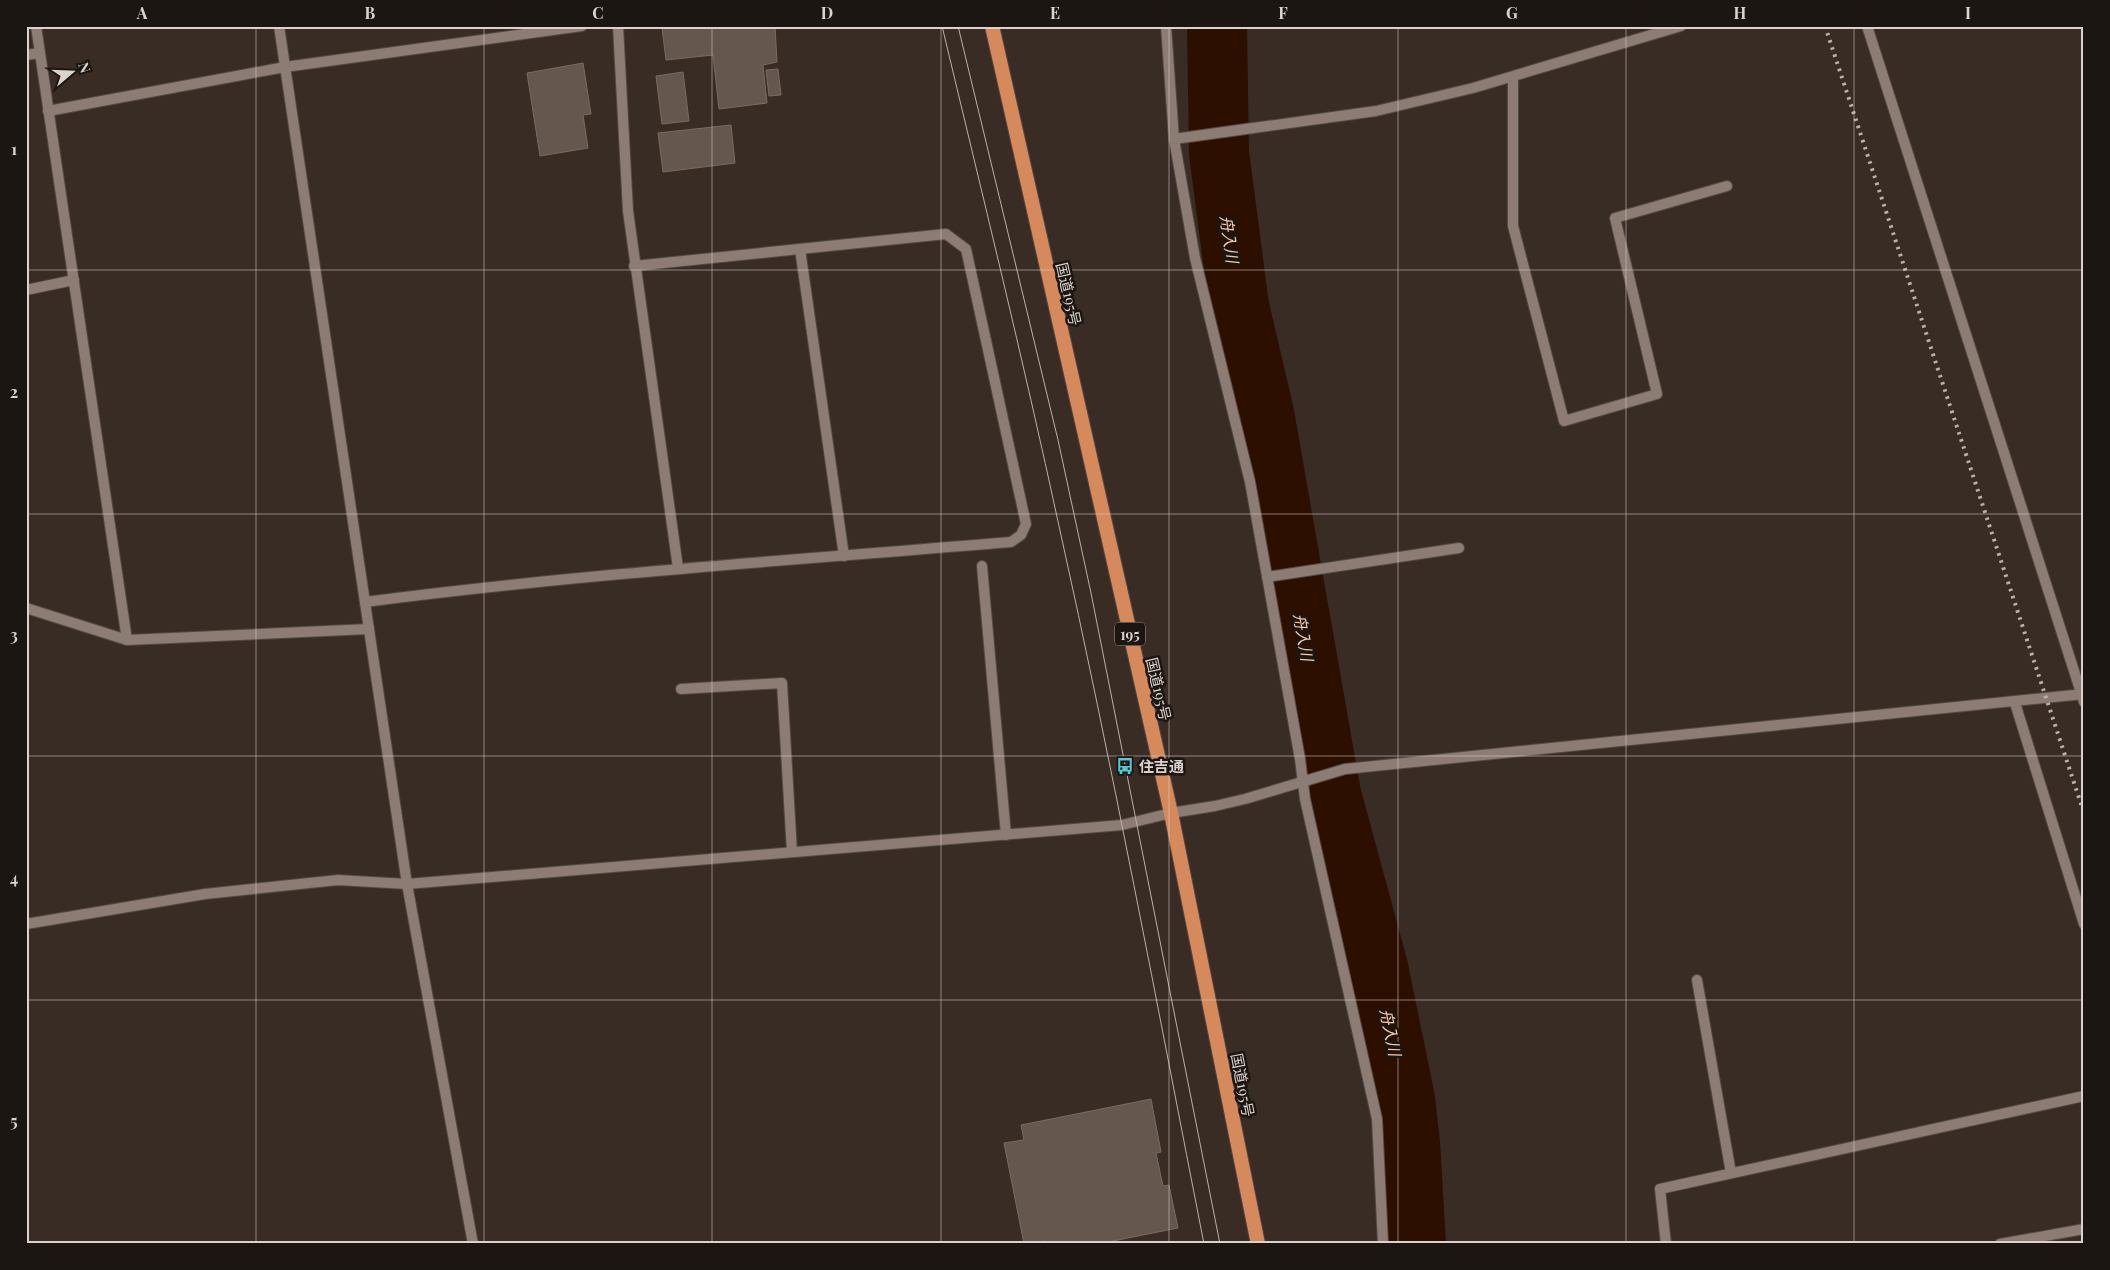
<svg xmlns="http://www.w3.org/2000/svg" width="2110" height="1270" viewBox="0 0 2110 1270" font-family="'Playfair Display','Noto Sans JP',serif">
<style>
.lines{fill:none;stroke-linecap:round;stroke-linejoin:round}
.river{stroke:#2d0f00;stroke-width:60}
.building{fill:#65564e;stroke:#7a6b62}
.minor-casing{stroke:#544943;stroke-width:12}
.tertiary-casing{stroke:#544943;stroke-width:12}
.trunk-casing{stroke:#544943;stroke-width:16}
.minor{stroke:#8c7c74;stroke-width:10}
.tertiary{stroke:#8c7c74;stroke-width:10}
.trunk{stroke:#d6895a;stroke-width:14}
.tram{stroke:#bab1ab;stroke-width:1}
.rail{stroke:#bab1ab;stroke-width:4;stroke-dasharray:2.5 5;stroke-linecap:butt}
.grid{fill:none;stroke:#dbd2cd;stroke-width:1;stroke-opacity:0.55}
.labels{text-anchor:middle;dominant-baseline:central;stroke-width:5;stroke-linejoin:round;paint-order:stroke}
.shield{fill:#1c1612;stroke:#a29a95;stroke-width:1}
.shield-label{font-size:14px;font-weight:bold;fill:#dbd2cd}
.street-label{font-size:15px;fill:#dbd2cd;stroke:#1c1612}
.poi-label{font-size:15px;font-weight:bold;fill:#dbd2cd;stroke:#1c1612;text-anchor:start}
.water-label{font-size:16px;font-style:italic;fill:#fdc6a7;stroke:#1c1612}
.neatline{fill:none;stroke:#dbd2cd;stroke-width:2}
.grid-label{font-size:16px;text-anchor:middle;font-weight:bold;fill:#dbd2cd}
</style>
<rect width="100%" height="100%" fill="#392c24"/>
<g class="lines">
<path class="river" d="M1217,26L1219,153L1239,306L1264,413L1331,794L1378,967L1405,1099L1410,1143L1416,1244"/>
</g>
<g class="building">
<path d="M674,26H775L777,62L763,65L767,103L719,109L713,55L666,60L662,28Z"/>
<path d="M583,63L591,114L583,115L588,148L540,156L527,73Z"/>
<path d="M778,69L781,95L769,96L766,70Z"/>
<path d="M683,72L689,121L662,124L656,76Z"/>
<path d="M731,125L735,163L663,172L658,133Z"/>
<path d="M1151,1099L1161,1152L1156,1153L1163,1186L1169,1185L1178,1228L1098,1244H1046L1045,1241L1024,1244L1004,1143L1024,1140L1021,1125Z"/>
</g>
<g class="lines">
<g class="minor-casing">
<g id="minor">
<path d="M36,26L127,640"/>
<path d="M618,26L628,211L678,568"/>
<path d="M1166,26L1174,139L1195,258L1250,482L1300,759L1305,799L1377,1119L1383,1244"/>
<path d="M1867,26L2084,702"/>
<path d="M26,55L40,53"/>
<path d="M1513,77V226L1564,421L1657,394L1615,218L1727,186"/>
<path d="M48,111L285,67L582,26"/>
<path d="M1174,139L1376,111L1473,88L1681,26"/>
<path d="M800,249L844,556"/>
<path d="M26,290L74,280"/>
<path d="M982,566L1006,835"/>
<path d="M1267,577L1459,548"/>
<path d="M365,602C579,574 795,560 1011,542L1021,535L1026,524L966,249L946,234L634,266"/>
<path d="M26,608L127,640L369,629"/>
<path d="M681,689L782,683L792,852"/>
<path d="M2015,703L2084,924"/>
<path d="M26,924L205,894L338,880L407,884L1122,825L1171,813L1215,806L1245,799L1345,769L2084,694"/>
<path d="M1697,980L1731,1173"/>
<path d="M1666,1244L1660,1189L2084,1096"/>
<path d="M2000,1244L2084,1229"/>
</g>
</g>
<g class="tertiary-casing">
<path id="tertiary" d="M279,26L407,884L473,1244"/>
</g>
<g class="trunk-casing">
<path id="trunk" d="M992,26L1171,813L1258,1244"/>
</g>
<use href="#minor" class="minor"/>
<use href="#tertiary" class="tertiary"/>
<use href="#trunk" class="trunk"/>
<g class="tram">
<path d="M942,26C982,193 1023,359 1059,526C1112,764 1157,1004 1204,1244"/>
<path d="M958,26L1058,440L1091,593L1220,1244"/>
</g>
<path class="rail" d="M1825,26L2084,813"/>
</g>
<path class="grid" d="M256,26V1244M484,26V1244M712,26V1244M941,26V1244M1169,26V1244M1398,26V1244M1626,26V1244M1854,26V1244M26,270H2084M26,514H2084M26,756H2084M26,1000H2084"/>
<defs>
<g id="bus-bare" transform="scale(1.35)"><path d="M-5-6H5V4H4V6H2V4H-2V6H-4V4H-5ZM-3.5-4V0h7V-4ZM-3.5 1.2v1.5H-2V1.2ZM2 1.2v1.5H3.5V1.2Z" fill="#51ccd4" stroke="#1c1612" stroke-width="2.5" paint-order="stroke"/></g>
</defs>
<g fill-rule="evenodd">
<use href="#bus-bare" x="1125" y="766"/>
</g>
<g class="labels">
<rect class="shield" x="1115" y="622.5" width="30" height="23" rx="4"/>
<g class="shield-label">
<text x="1130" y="634">195</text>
</g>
<g class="street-label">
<text transform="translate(1069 294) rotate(77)">国道195号</text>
<text transform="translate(1159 689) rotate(77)">国道195号</text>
<text transform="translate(1243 1085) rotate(79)">国道195号</text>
</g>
<g class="poi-label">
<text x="1139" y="766">住吉通</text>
</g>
<g class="water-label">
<text transform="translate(1230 239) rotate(82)">舟入川</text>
<text transform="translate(1304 637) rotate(80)">舟入川</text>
<text transform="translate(1391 1032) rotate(78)">舟入川</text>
</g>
</g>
<rect width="2110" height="1270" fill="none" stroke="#1c1612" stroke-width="55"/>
<g transform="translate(72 72) rotate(71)" stroke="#1c1612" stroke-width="4" paint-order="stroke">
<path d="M0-4L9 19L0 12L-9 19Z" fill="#dbd2cd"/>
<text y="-8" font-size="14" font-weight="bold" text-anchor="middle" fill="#dbd2cd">N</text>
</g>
<rect x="28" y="28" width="2054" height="1214" class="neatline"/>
<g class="grid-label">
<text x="142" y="19">A</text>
<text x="370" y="19">B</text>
<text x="598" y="19">C</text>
<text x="827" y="19">D</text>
<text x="1055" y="19">E</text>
<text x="1283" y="19">F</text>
<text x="1512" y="19">G</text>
<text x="1740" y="19">H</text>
<text x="1968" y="19">I</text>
<text x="14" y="155">1</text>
<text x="14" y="398">2</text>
<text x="14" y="641">3</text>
<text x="14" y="884">4</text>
<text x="14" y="1127">5</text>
</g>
</svg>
